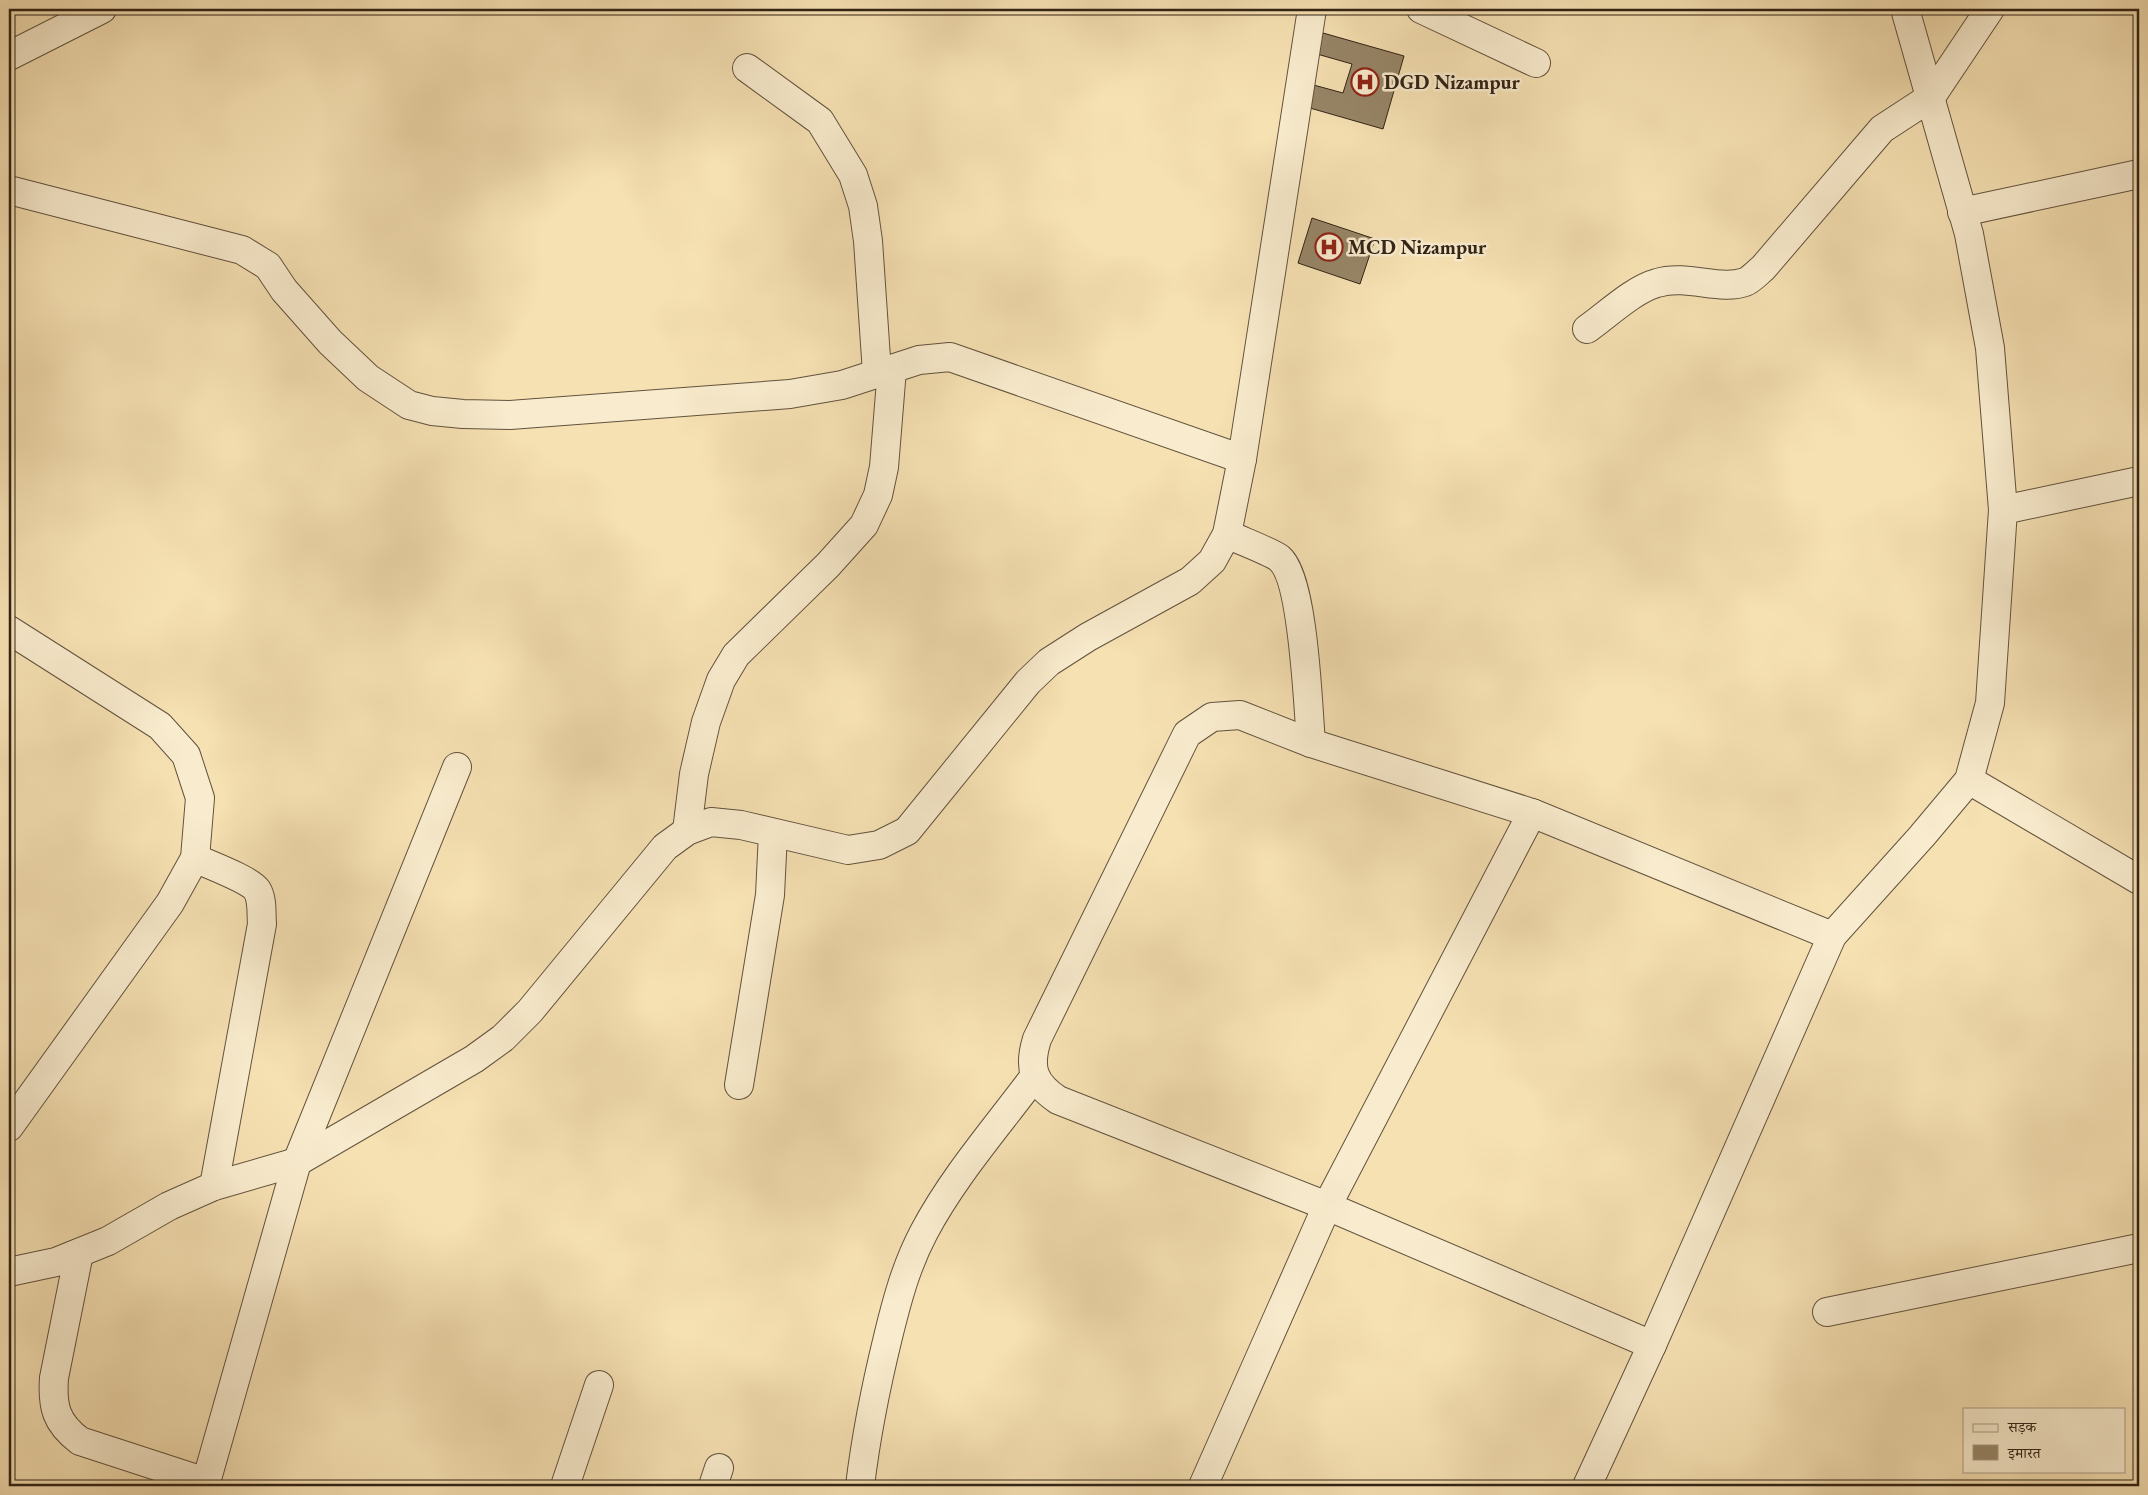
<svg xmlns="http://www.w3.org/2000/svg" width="2148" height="1495" viewBox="0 0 2148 1495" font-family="'EB Garamond','Noto Serif Devanagari',serif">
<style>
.building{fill:#978668;stroke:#312316}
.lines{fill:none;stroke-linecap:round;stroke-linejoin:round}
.minor-casing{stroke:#62523d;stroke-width:30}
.minor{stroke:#f9ecce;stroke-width:28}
.labels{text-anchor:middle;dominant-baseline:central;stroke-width:5;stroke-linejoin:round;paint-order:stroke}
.poi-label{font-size:20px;font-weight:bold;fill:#312316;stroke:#f9ecce;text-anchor:start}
</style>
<rect width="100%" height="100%" fill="#f6e1b3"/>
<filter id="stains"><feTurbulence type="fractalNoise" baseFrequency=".004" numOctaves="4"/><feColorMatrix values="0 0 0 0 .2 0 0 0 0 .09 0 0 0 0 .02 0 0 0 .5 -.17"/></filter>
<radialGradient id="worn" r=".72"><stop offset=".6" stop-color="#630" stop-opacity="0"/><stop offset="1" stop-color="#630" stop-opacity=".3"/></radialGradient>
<g class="building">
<path d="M1323,33L1404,56L1383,129L1303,106L1310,84L1343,93L1352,64L1317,54Z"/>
<path d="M1312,218L1375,239L1360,284L1298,263Z"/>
</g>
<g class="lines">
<g class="minor-casing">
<g id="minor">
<path d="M1421,9L1536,63"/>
<path d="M9,56L102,9"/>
<path d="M747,68L820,121L853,175L863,206L868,241L877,373"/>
<path d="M9,190L242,250L268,266L284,290L330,342L368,378L409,405L432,411L463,414L510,415L790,394L842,385L919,360L950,357L1242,459"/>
<path d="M1962,212L2139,174"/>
<path d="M1587,329C1607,315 1634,289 1657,283C1687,274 1720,291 1745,282C1751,280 1758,272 1763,268L1882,129L1931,97L1990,9"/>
<path d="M2003,510L2139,481"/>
<path d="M1227,534C1239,540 1269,551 1279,558C1304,578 1308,708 1311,743"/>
<path d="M9,630L160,726L186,755L200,798L195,858L170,903L9,1127"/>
<path d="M1969,780L2139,880"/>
<path d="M687,831L694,774L706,722L721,680L736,655L828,565L864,525L878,495L884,467L892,369"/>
<path d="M195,858C209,865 249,879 257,890C263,900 261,914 262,924L214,1186"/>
<path d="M739,1085L770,895L773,833"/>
<path d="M79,1253L54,1378C52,1407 56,1423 80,1441L206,1482"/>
<path d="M9,1272L56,1262L108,1241L169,1206L214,1186L297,1162L474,1059L503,1038L530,1011L665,847L687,831L711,822L741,825L848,850L879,845L907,831L1028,682L1049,662L1088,637L1190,581L1212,561L1227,534L1242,459L1312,9"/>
<path d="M1827,1312L2139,1248"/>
<path d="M1652,1345L1327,1206L1058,1100C1033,1083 1028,1068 1037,1039L1187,734L1212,717L1240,715L1311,743L1532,813L1832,936"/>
<path d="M205,1486L297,1162L457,767"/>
<path d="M565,1486L599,1385"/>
<path d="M713,1486L719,1468"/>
<path d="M860,1486C866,1436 876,1386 888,1337C897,1300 906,1266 924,1232C953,1177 996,1128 1034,1077"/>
<path d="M1203,1486L1327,1206L1532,813"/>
<path d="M1587,1486L1652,1345L1832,936L1922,836L1969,780L1990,703L2003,510L1990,348L1969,234L1905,9"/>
</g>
</g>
<use href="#minor" class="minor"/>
</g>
<defs>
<g id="hospital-ring" transform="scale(1.4375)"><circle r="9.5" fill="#f9ecce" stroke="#8f2418" stroke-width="1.5"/><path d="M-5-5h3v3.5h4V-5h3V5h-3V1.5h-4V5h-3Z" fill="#8f2418"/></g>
</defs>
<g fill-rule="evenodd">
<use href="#hospital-ring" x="1365" y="82"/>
<use href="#hospital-ring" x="1329" y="247"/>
</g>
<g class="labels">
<g class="poi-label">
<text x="1384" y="82">DGD Nizampur</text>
<text x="1348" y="247">MCD Nizampur</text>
</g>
</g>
<rect width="2148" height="1495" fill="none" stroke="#f6e1b3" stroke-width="30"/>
<rect x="10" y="10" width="2128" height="1475" fill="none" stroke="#312316" stroke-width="2.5"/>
<rect x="15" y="15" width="2118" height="1465" fill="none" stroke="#312316"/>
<rect x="1963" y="1408" width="162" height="65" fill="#f9ecce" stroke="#a99c84"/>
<rect x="1973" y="1424" width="25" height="8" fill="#f9ecce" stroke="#a99c84"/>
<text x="2008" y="1432" font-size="15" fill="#312316">सड़क</text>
<rect x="1973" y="1445" width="25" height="15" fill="#978668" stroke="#a99c84"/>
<text x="2008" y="1458" font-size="15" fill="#312316">इमारत</text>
<rect width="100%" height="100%" filter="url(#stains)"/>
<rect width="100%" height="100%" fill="url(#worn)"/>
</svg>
